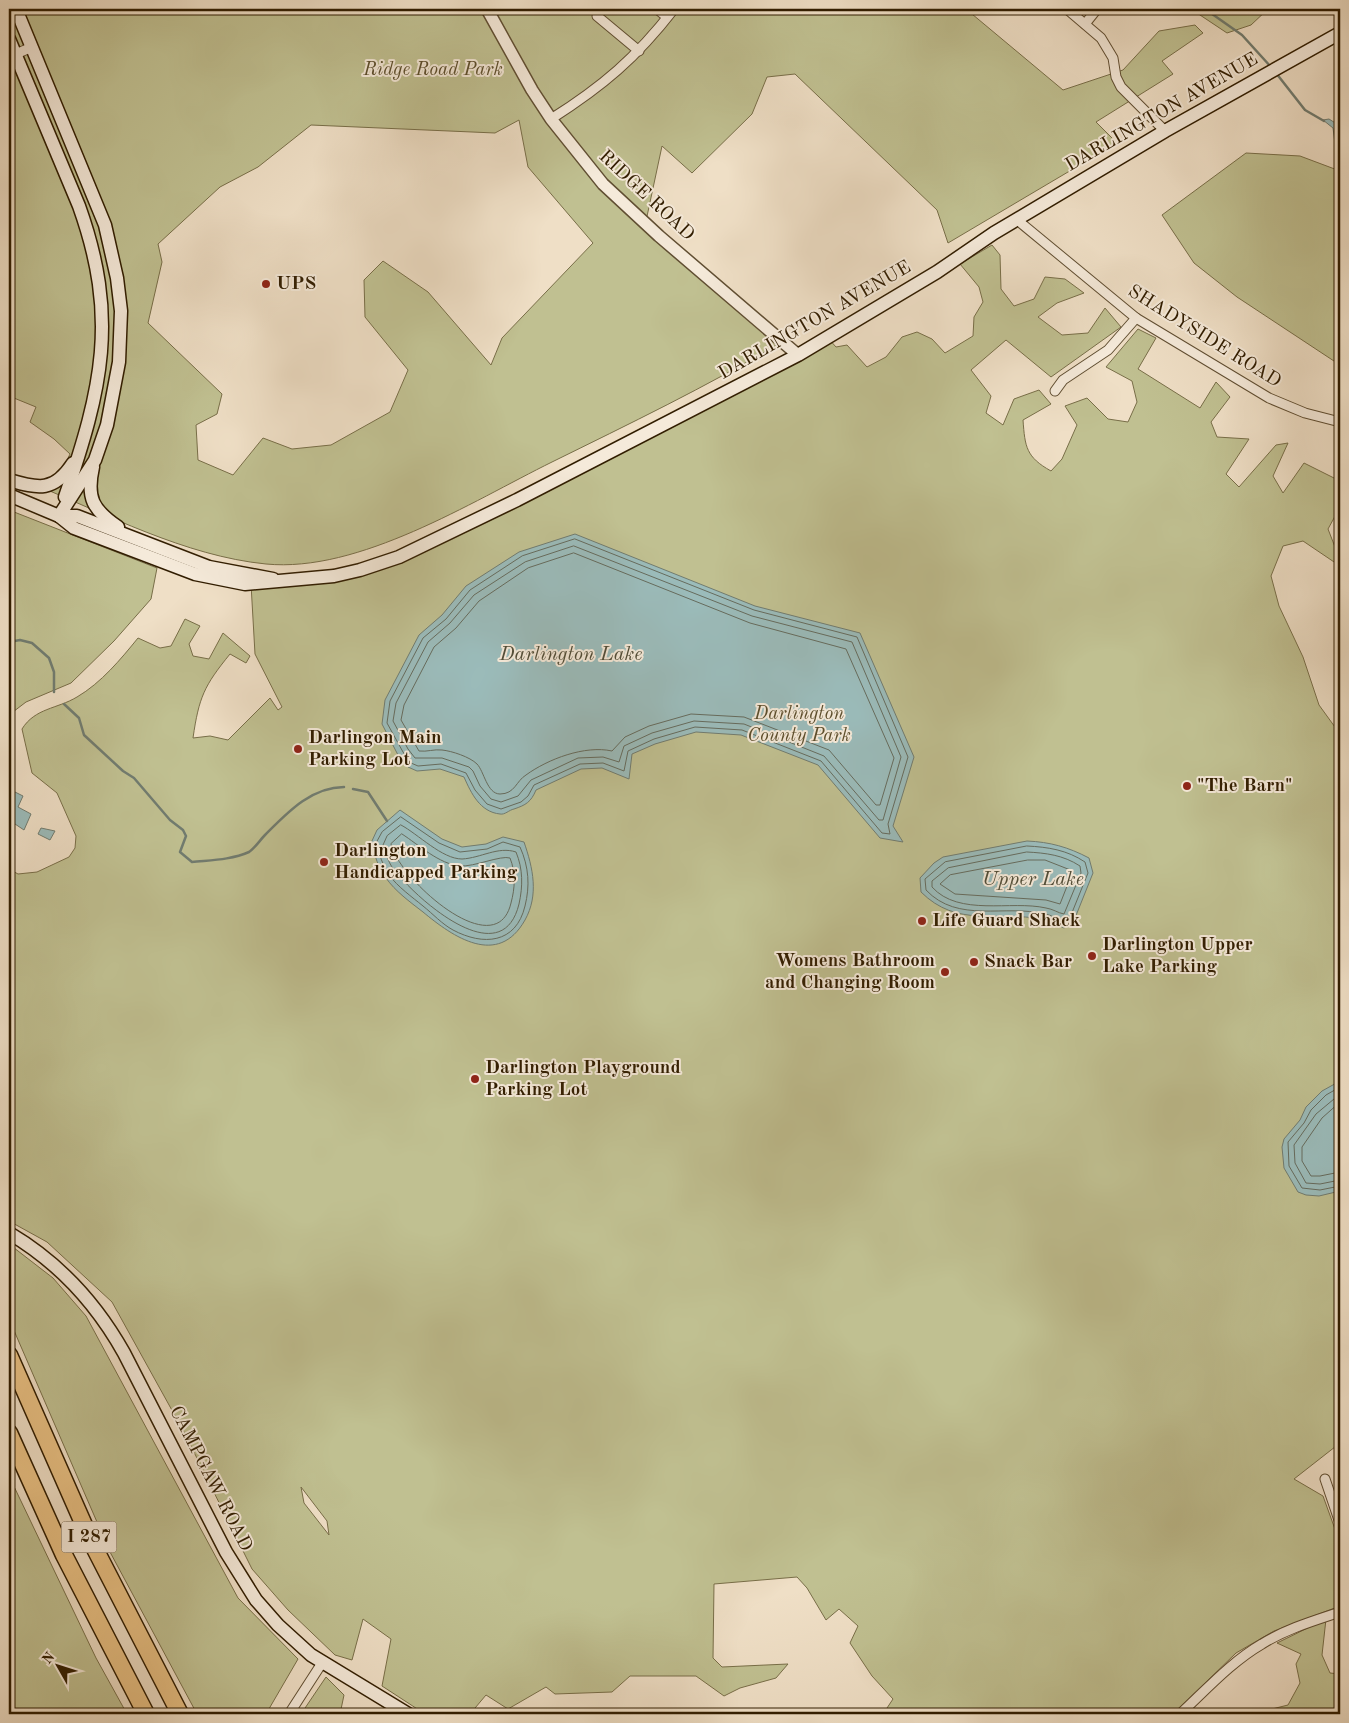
<svg xmlns="http://www.w3.org/2000/svg" width="1349" height="1723" viewBox="0 0 1349 1723" font-family="'Old Standard TT',serif">
<style>
.green{fill:#c0c091;stroke:#786e48;fill-rule:evenodd}
.water{fill:#9bbcbb;stroke:#717c70}
.lines{fill:none;stroke-linecap:round;stroke-linejoin:round}
.shore{stroke:#666c5e;stroke-width:1}
.stream{stroke:#717c70;stroke-width:2.5}
.minor-casing{stroke:#604e32;stroke-width:11}
.tertiary-casing{stroke:#604e32;stroke-width:14}
.secondary-casing{stroke:#311d00;stroke-width:15}
.motorway-casing{stroke:#311d00;stroke-width:19}
.minor{stroke:#f5eada;stroke-width:9}
.tertiary{stroke:#f5eada;stroke-width:11}
.secondary{stroke:#f5eada;stroke-width:12}
.motorway{stroke:#e8c083;stroke-width:16}
.poi-dot{fill:#8f2418;stroke:#f5eada;stroke-width:2}
.labels{text-anchor:middle;dominant-baseline:central;stroke-width:4;stroke-linejoin:round;paint-order:stroke}
.shield{fill:#f5eada;stroke:#6c5a41;stroke-width:1}
.shield-label{font-size:18px;font-weight:bold;fill:#311d00}
.park-label{font-size:19px;font-style:italic;fill:#5c4e2c;stroke:#f5eada}
.street-label{font-size:19px;fill:#311d00;stroke:#f5eada}
.poi-label{font-size:19px;font-weight:bold;fill:#311d00;stroke:#f5eada;text-anchor:start}
.water-label{font-size:20px;font-style:italic;fill:#514d38;stroke:#f5eada}
</style>
<rect width="100%" height="100%" fill="#efdfc6"/>
<filter id="stains"><feTurbulence type="fractalNoise" baseFrequency=".004" numOctaves="4"/><feColorMatrix values="0 0 0 0 .2 0 0 0 0 .09 0 0 0 0 .02 0 0 0 .5 -.17"/></filter>
<radialGradient id="worn" r=".72"><stop offset=".6" stop-color="#630" stop-opacity="0"/><stop offset="1" stop-color="#630" stop-opacity=".3"/></radialGradient>
<g class="green">
<path d="M9,9H966L1063,90L1123,70L1159,31L1195,25L1203,33L1162,61L1173,74L1096,122L1117,143L948,243L937,210L795,74L767,77L752,114L692,173L662,146L646,221L780,343C706,387 629,424 552,462C471,502 359,573 266,564C185,556 106,514 31,483L60,475L70,454L54,439L30,422L36,407L9,396ZM519,120L528,167L593,243L502,338L491,365L428,292L383,261L364,280L365,317L408,370L390,412L331,445L292,449L263,438L233,475L198,460L196,425L217,414L222,394L148,323L162,262L158,244L220,187L258,167L311,125L495,133Z"/>
<path d="M1191,9H1268L1251,25L1227,33Z"/>
<path d="M1246,153L1300,156L1340,171V365L1237,297L1194,263L1162,215Z"/>
<path d="M992,245L1000,255L1001,289L1014,306L1034,299L1045,277L1065,279L1084,293L1057,303L1038,317L1062,335L1088,333L1105,308L1121,327L1051,377L1006,340L971,370L991,396L986,413L1003,425L1014,399L1039,390L1051,404L1023,420C1025,447 1026,457 1051,471L1062,459L1077,425L1065,406L1087,398L1108,419L1128,422L1137,402L1132,381L1106,367L1138,329L1156,338L1138,369L1200,408L1216,382L1230,397L1211,422L1217,437L1249,439L1226,474L1239,487L1276,445L1288,443L1273,476L1283,493L1304,463L1340,481V507L1328,529L1335,547L1340,550V566L1303,541L1283,546L1271,576L1279,606L1303,657L1319,705L1340,734V1443L1294,1479L1323,1496L1340,1543V1606L1274,1631L1236,1653L1173,1714H883L893,1699L872,1676L850,1643L858,1626L839,1609L826,1620L807,1588L797,1577L714,1584L713,1658L722,1667L788,1664L776,1678L740,1688L724,1696L696,1676H630L612,1692L555,1694L546,1687L508,1709L486,1695L470,1714H425L382,1686L391,1639L363,1619L352,1660L335,1655L288,1610L252,1569L184,1432L112,1302L47,1242L9,1221V869L18,874L37,872L69,857L75,848L76,836L57,793L32,773L22,729C35,708 57,709 77,697C101,683 121,659 138,638L160,648L171,646L185,619L200,626L189,644L193,656L209,659L223,633L250,656L246,663L230,654C204,686 199,697 193,738L210,736L228,740L270,698L278,710L282,707L255,654L251,584L380,564L828,338L836,347L847,345L867,367L886,357L902,337L917,332L932,339L945,353L973,336L974,317L983,302L979,287L960,264ZM301,1487L327,1521L329,1535L304,1503Z"/>
<path d="M9,510L157,568L151,599L114,641L71,683L26,702L9,715Z"/>
<path d="M9,1244L53,1278L86,1316L238,1598L298,1659L266,1714H197L110,1552L9,1319Z"/>
<path d="M9,1476L96,1658L127,1714H9Z"/>
<path d="M1326,1619L1322,1655L1330,1673L1340,1674V1714H1264L1268,1710L1288,1705L1300,1683L1296,1664L1301,1654L1277,1643Z"/>
<path d="M326,1677L344,1695L340,1714H301Z"/>
</g>
<g class="water">
<path d="M1329,119L1340,126V160L1336,151L1333,128L1323,120Z"/>
<path d="M575,534L755,606L860,633L914,757L893,826L903,842L880,838L818,765L741,735L696,732L655,744L632,754L629,779L602,768L581,769L536,790C531,802 526,805 514,809C509,810 505,815 500,814C480,812 471,793 464,777L440,769L417,771L408,767L398,755L382,724L385,700L419,635L442,615L466,586L519,552Z"/>
<path d="M11,790L23,796L18,807L31,814L24,830L9,820V796Z"/>
<path d="M400,810L442,839L462,847L486,844L503,837L524,842C533,868 539,895 525,920C498,968 453,937 423,912C410,902 395,891 386,878C378,868 375,855 371,843L377,830Z"/>
<path d="M41,828L55,831L50,840L38,834Z"/>
<path d="M1027,841C1050,842 1068,847 1089,858L1093,873L1073,923L1064,928C1057,925 1050,920 1042,919C997,911 957,928 921,892L920,878L934,863L943,857Z"/>
<path d="M1340,1081V1191L1319,1196L1306,1195L1298,1192L1284,1168L1282,1147L1284,1139L1300,1120L1306,1107L1322,1091Z"/>
</g>
<g class="lines">
<g class="shore">
<path d="M575,539L754,610L857,637L908,757L888,824L890,834L882,833L821,761L742,730L695,727L654,739L628,751L624,771L603,763L580,764L534,785L528,796L521,802L501,809L487,804L475,790L466,773L441,764L418,766L411,763L403,752L387,723L390,701L423,638L446,619L470,590L522,556Z"/>
<path d="M574,546L752,616L852,642L901,757L883,820H879L824,756L744,724L694,721L652,733L624,746L619,762L603,757L578,758L531,780L518,796L501,802L491,799L480,786L473,771L469,767L442,758H415L408,749L393,721L396,703L428,642L450,623L474,595L525,562Z"/>
<path d="M574,553L750,623L846,649L894,758L880,805H876L829,750L744,717L691,714L649,726L625,737L612,751C585,745 548,759 526,775C516,781 515,794 500,794C487,794 484,771 477,764C470,757 452,751 442,750C434,749 427,752 419,751L401,720L404,705L434,647L456,628L479,601L528,568Z"/>
<path d="M401,817L439,843L460,852L487,849L503,842L520,847C529,867 530,886 525,906C516,944 483,946 453,930C442,924 433,914 423,906C412,897 398,887 389,875C383,866 379,854 376,843L382,832Z"/>
<path d="M401,825C418,834 442,859 462,859C481,858 498,846 516,852C523,869 523,886 519,904C502,974 419,901 396,872C389,865 386,854 383,845L387,836Z"/>
<path d="M402,834C419,845 439,864 460,866C474,867 501,855 510,858C516,873 515,888 511,903C496,967 397,877 391,844Z"/>
<path d="M1027,846C1048,847 1067,850 1085,862L1088,873L1069,920L1063,922C1058,919 1051,915 1045,914C1005,904 958,924 926,890L925,879L945,862Z"/>
<path d="M1027,852C1046,853 1063,855 1080,866L1081,873L1064,914C1058,913 1053,909 1046,908C1011,900 959,917 932,887V881L948,868Z"/>
<path d="M1028,860H1045L1073,871L1060,904L1046,900L955,894L940,884L950,875Z"/>
<path d="M1340,1087L1326,1095L1311,1110L1304,1123L1288,1142L1289,1166L1302,1188L1320,1190L1340,1186"/>
<path d="M1340,1094L1316,1114L1294,1145L1295,1163L1306,1183L1320,1184L1340,1180"/>
<path d="M1340,1102L1322,1118L1302,1147V1161L1311,1176H1320L1340,1172"/>
</g>
<g class="stream">
<path d="M1205,9L1242,35L1271,67"/>
<path d="M1276,73L1305,110L1324,121"/>
<path d="M9,642L20,640L32,643L49,658L54,672V692"/>
<path d="M64,704L79,718L84,735L123,771L134,778L170,820L183,830L186,836L180,852L192,862C211,860 231,860 249,852C255,848 260,840 265,835C287,813 311,787 344,787"/>
<path d="M353,789L368,792L387,821"/>
</g>
<g class="minor-casing">
<g id="minor">
<path d="M657,9L667,17"/>
<path d="M1067,9L1101,38L1113,58L1116,77L1121,87L1165,131"/>
<path d="M597,16L639,51"/>
<path d="M1085,24L1097,9"/>
<path d="M9,57L32,47"/>
<path d="M551,119C603,86 636,58 674,9"/>
<path d="M1016,219L1136,318L1269,398L1305,413L1340,422"/>
<path d="M1055,391L1063,380L1108,350L1136,318"/>
<path d="M1340,610V624"/>
<path d="M1325,1479L1340,1523"/>
<path d="M289,1714L322,1663"/>
<path d="M1180,1714C1206,1690 1231,1662 1262,1644C1286,1629 1313,1621 1340,1612"/>
</g>
</g>
<g class="tertiary-casing">
<path id="tertiary" d="M487,9L532,90L551,119L603,184L659,236L798,355"/>
</g>
<g class="secondary-casing">
<g id="secondary">
<path d="M16,9L105,225L117,278L121,311L119,362L107,425L95,460L59,516"/>
<path d="M9,39L79,206C119,318 102,388 65,497"/>
<path d="M93,467C86,498 93,510 118,527"/>
<path d="M9,480C39,489 54,492 73,463"/>
<path d="M9,495L59,516L74,528L195,574L245,584L334,576L360,570L399,557L517,500L798,355L937,272L994,233L1165,131L1340,33"/>
<path d="M59,516H77L209,567L273,579"/>
<path d="M9,1233C58,1262 96,1303 124,1353L226,1552L256,1600L278,1625L311,1655L408,1714"/>
</g>
</g>
<g class="motorway-casing">
<g id="motorway">
<path d="M9,1355L91,1541L180,1714"/>
<path d="M9,1433L64,1555L146,1714"/>
</g>
</g>
<use href="#minor" class="minor"/>
<use href="#tertiary" class="tertiary"/>
<use href="#secondary" class="secondary"/>
<use href="#motorway" class="motorway"/>
</g>
<g class="poi-dot">
<circle cx="266" cy="284" r="5"/>
<circle cx="298" cy="749" r="5"/>
<circle cx="1187" cy="786" r="5"/>
<circle cx="324" cy="862" r="5"/>
<circle cx="922" cy="921" r="5"/>
<circle cx="1092" cy="956" r="5"/>
<circle cx="974" cy="962" r="5"/>
<circle cx="945" cy="972" r="5"/>
<circle cx="475" cy="1079" r="5"/>
</g>
<g class="labels">
<rect class="shield" x="61.5" y="1521.5" width="55" height="31" rx="4"/>
<g class="shield-label">
<text x="89" y="1537">I 287</text>
</g>
<g class="park-label">
<text x="433" y="70">Ridge Road Park</text>
<text x="799" y="714">Darlington<tspan x="799" dy="22">County Park</tspan></text>
</g>
<g class="street-label">
<text transform="translate(1162 113) rotate(-30)">DARLINGTON AVENUE</text>
<text transform="translate(646 196) rotate(43)">RIDGE ROAD</text>
<text transform="translate(815 321) rotate(-30)">DARLINGTON AVENUE</text>
<text transform="translate(1204 337) rotate(32)">SHADYSIDE ROAD</text>
<text transform="translate(210 1479) rotate(63)">CAMPGAW ROAD</text>
</g>
<g class="poi-label">
<text x="276" y="284">UPS</text>
<text x="308" y="738">Darlingon Main<tspan x="308" dy="22">Parking Lot</tspan></text>
<text x="1197" y="786">"The Barn"</text>
<text x="334" y="851">Darlington<tspan x="334" dy="22">Handicapped Parking</tspan></text>
<text x="932" y="921">Life Guard Shack</text>
<text x="1102" y="945">Darlington Upper<tspan x="1102" dy="22">Lake Parking</tspan></text>
<text x="935" y="961" text-anchor="end">Womens Bathroom<tspan x="935" dy="22">and Changing Room</tspan></text>
<text x="984" y="962">Snack Bar</text>
<text x="485" y="1068">Darlington Playground<tspan x="485" dy="22">Parking Lot</tspan></text>
</g>
<g class="water-label">
<text x="571" y="655">Darlington Lake</text>
<text x="1033" y="880">Upper Lake</text>
</g>
</g>
<rect width="1349" height="1723" fill="none" stroke="#efdfc6" stroke-width="30"/>
<rect x="10" y="10" width="1329" height="1703" fill="none" stroke="#311d00" stroke-width="2.5"/>
<rect x="15" y="15" width="1319" height="1693" fill="none" stroke="#311d00"/>
<g transform="translate(58 1666) rotate(309)" stroke="#f5eada" stroke-width="4" paint-order="stroke">
<path d="M0-4L9 19L0 12L-9 19Z" fill="#311d00"/>
<text y="-8" font-size="14" font-weight="bold" text-anchor="middle" fill="#311d00">N</text>
</g>
<rect width="100%" height="100%" filter="url(#stains)"/>
<rect width="100%" height="100%" fill="url(#worn)"/>
</svg>
